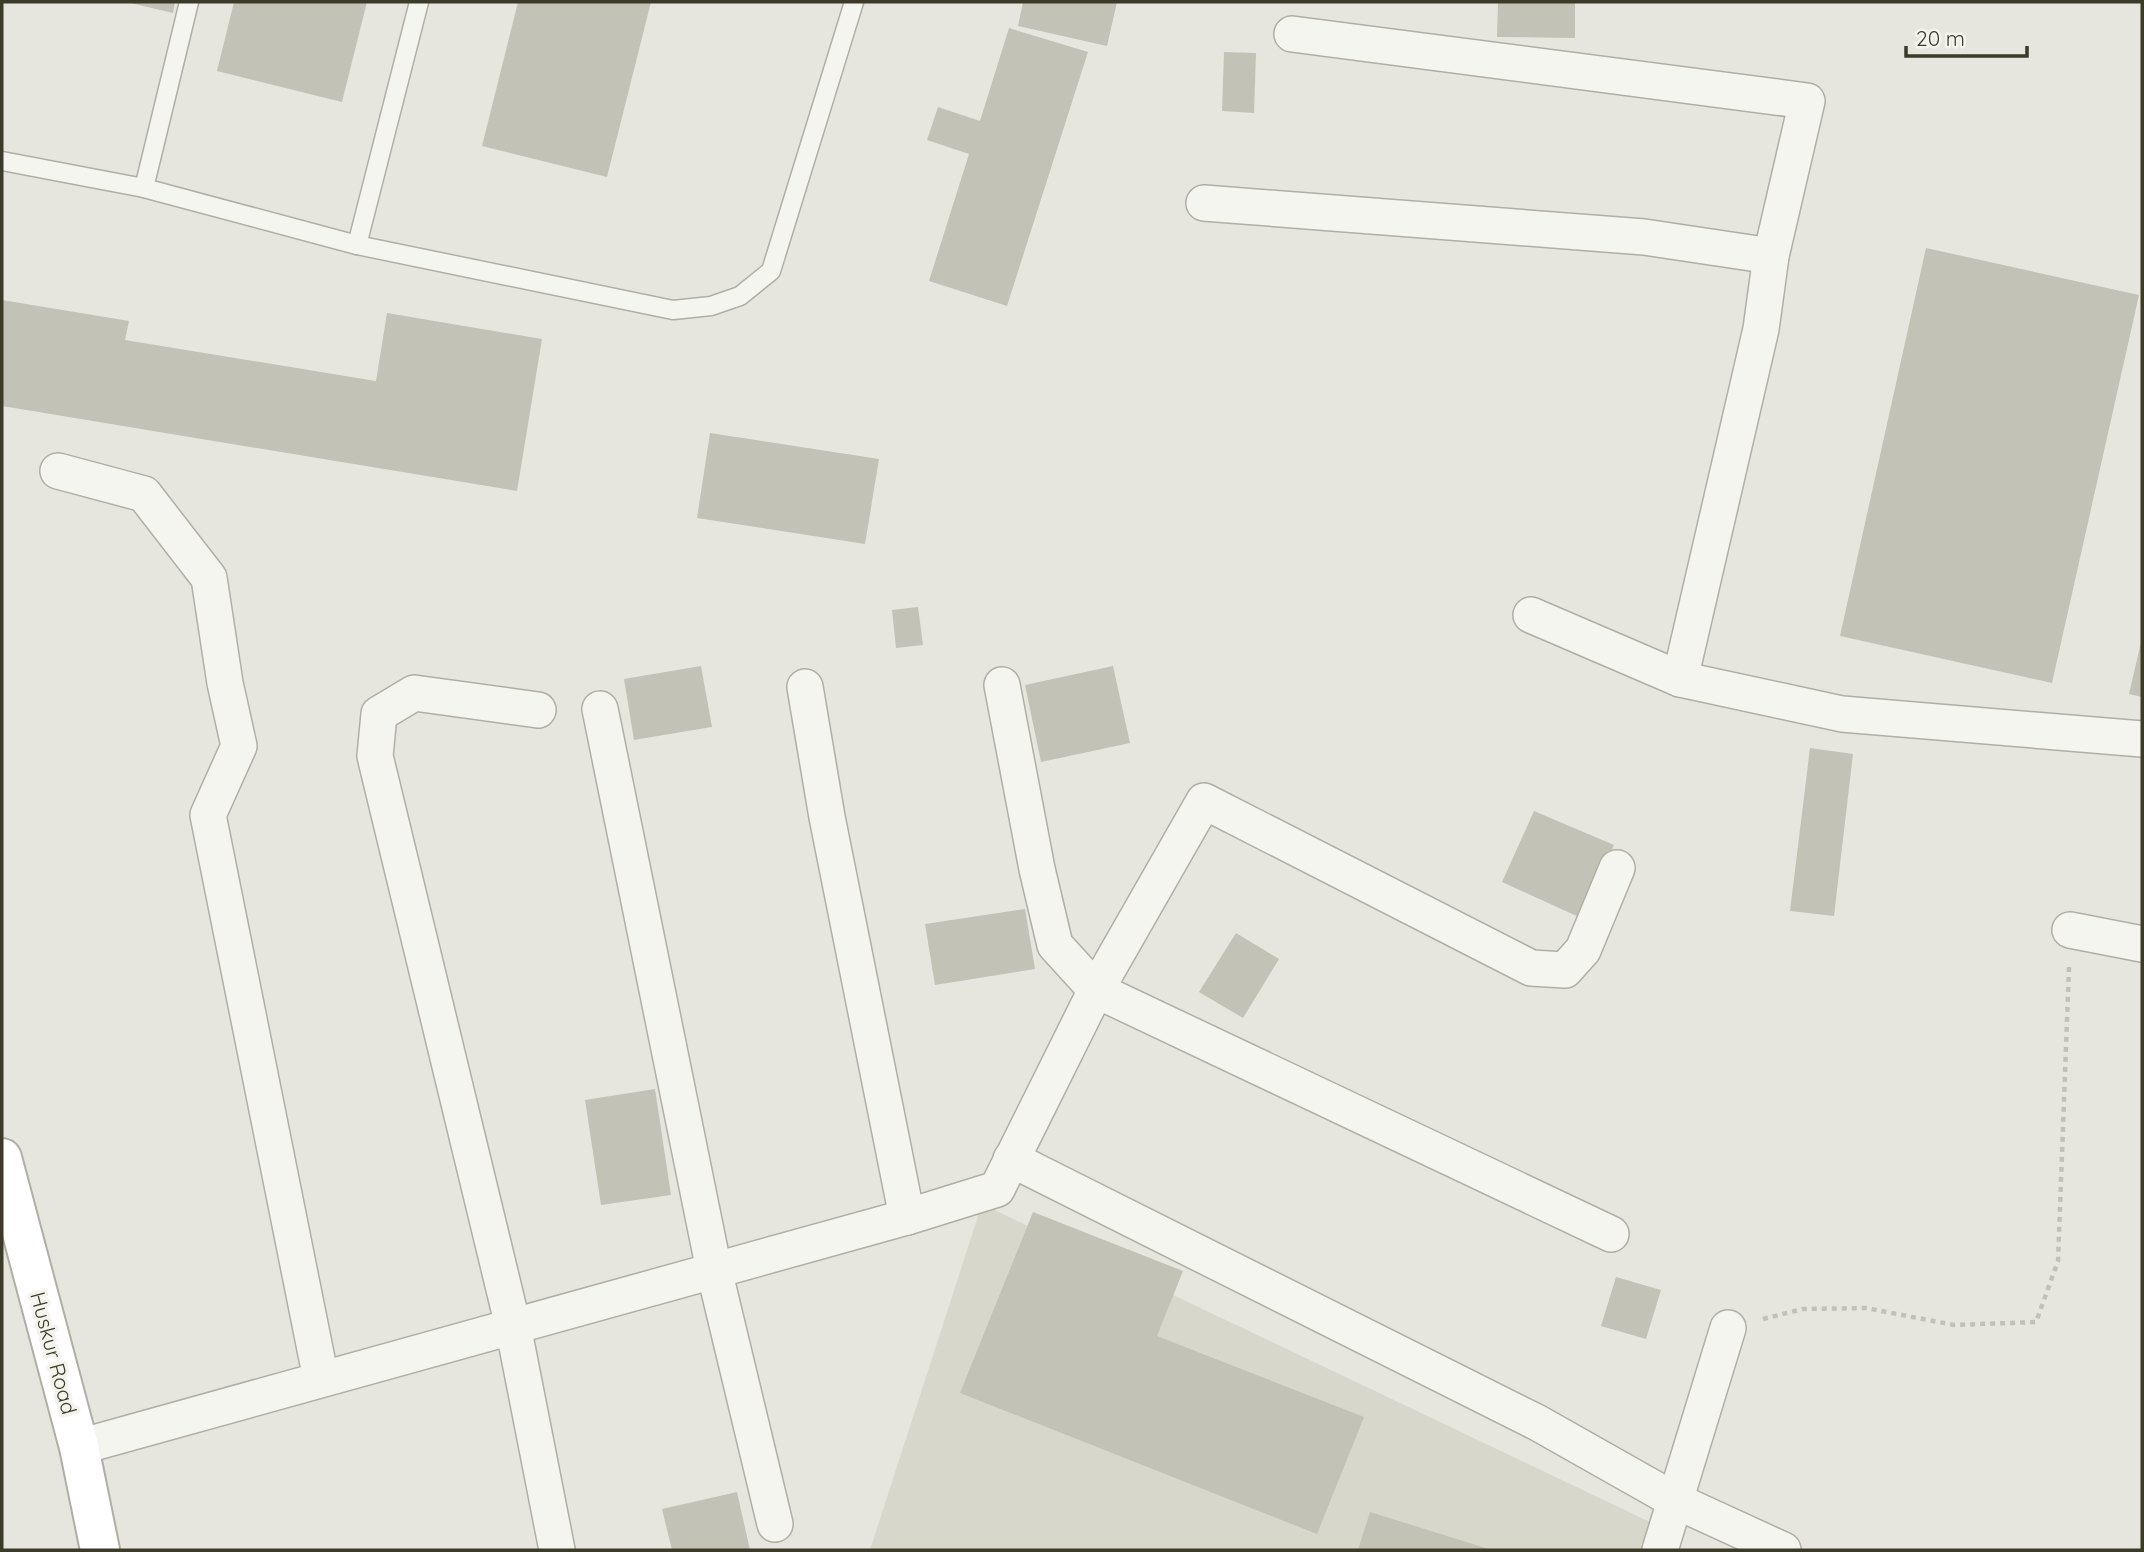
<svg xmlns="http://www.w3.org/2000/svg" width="2144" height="1552" viewBox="0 0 2144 1552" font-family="Quicksand,sans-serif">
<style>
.built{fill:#d8d7cc}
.building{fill:#c3c2b6}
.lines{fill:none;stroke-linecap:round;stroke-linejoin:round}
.lane-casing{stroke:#b0afa4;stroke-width:21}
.street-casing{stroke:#b0afa4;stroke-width:38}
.secondary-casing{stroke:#b0afa4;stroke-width:42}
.path{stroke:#c1c1b8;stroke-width:4.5;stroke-dasharray:5 5;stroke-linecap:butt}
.lane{stroke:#f5f5f0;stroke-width:18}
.street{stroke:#f5f5f0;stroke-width:35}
.secondary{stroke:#fff;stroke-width:38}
.labels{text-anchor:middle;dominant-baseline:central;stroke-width:7;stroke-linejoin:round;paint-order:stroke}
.street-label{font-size:21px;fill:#3c3b29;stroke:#f4f3ed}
</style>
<rect width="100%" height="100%" fill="#e6e6de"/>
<path class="built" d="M982,1204L1673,1533L1666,1550H870Z"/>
<g class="building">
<path d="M126,2H175L173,13Z"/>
<path d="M234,2H367L342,102L217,71Z"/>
<path d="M518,2H651L607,177L482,146Z"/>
<path d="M1023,2H1117L1107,46L1018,26Z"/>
<path d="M1498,2H1575V38L1497,37Z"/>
<path d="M1009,28L1088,52L1007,306L929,281L969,154L927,140L938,107L980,121Z"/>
<path d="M1224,52L1256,53L1254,113L1222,111Z"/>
<path d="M1926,248L2139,295L2052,683L1840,636Z"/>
<path d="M2,300L129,321L125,340L376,381L387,313L542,339L517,491L2,406Z"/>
<path d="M710,433L879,459L865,544L697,518Z"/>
<path d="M918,607L923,645L896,648L892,610Z"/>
<path d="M2141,642H2142V697L2129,694Z"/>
<path d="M701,666L712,727L634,740L624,679Z"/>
<path d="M1113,666L1130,743L1041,762L1025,685Z"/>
<path d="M1810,748L1853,754L1834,916L1790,911Z"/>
<path d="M1534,811L1614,845L1581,918L1502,882Z"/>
<path d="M1025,909L1035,969L935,985L925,924Z"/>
<path d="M1236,933L1279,959L1243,1018L1199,992Z"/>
<path d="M655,1089L671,1195L601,1205L585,1100Z"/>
<path d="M1033,1212L1183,1271L1157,1336L1364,1417L1317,1534L960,1393Z"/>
<path d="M1616,1277L1661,1290L1646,1339L1601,1326Z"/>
<path d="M737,1492L750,1550H672L662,1509Z"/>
<path d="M1370,1512L1492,1550H1358Z"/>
</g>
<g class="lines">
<g class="lane-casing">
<g id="lane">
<path d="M2,161L144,188L357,245L673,310L711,306L740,296L771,271L854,2"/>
<path d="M144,188L189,2"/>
<path d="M357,245L419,2"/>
</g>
</g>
<g class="street-casing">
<g id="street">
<path d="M1292,34L1807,101L1771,256L1761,329L1680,679"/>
<path d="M1204,203L1644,237L1771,256"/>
<path d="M58,471L144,494L209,578L225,683L239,746L208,815L321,1379"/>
<path d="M1531,615L1680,679L1842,714L2142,739"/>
<path d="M1002,685L1037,869L1055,945L1096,990L1611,1234"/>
<path d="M805,687L827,817L907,1217"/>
<path d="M600,709L714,1270L775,1524"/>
<path d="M538,710L414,693L379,714L375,756L513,1326L557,1550"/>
<path d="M2070,930L2142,944"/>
<path d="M1011,1159L1538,1423L1676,1501L1783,1550"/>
<path d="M79,1447L907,1217L997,1189L1096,990L1204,801L1531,968L1565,970L1583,950L1617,868"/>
<path d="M1660,1550L1728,1328"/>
</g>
</g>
<g class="secondary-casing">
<path id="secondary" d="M2,1158L79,1447L100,1550"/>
</g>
<path class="path" d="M1763,1319L1803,1309L1866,1308L1954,1325L2036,1322L2058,1261L2069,967"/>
<use href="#lane" class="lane"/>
<use href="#street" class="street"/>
<use href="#secondary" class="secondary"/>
</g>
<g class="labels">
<g class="street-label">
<text transform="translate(54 1353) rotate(75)">Huskur Road</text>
</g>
</g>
<rect width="2144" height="1552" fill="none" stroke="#3c3b29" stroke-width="7"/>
<path d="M1906 46v10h121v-10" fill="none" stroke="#3c3b29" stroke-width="3.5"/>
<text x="1916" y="46" font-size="21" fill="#3c3b29" stroke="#f4f3ed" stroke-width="5" paint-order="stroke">20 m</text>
</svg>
